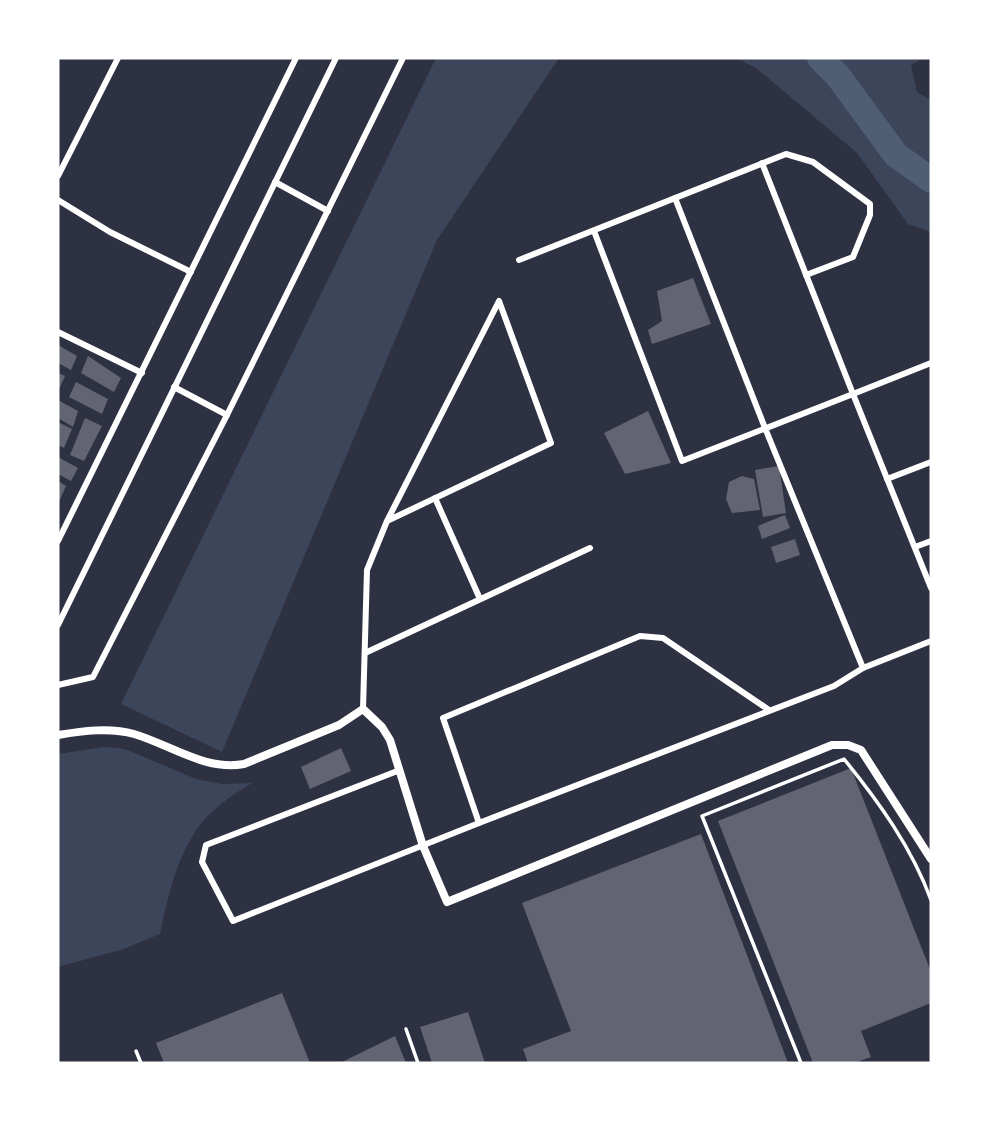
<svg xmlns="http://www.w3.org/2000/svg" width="989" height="1121" viewBox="0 0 989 1121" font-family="Signika,sans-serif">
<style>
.green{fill:#3c4559}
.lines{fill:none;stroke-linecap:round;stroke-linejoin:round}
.river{stroke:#4f5d75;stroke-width:26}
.building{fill:#626471}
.service{stroke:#fff;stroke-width:3.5}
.minor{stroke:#fff;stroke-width:6}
.tertiary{stroke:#fff;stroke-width:8}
</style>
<rect width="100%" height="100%" fill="#2d3142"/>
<g class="green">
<path d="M436,58H559L437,240L222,752L121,704Z"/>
<path d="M736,58H924L911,65L917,92L931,100V232L908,224L857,153L756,68Z"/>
<path d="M104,747L125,749L196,779L222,784L252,783C232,795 208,811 195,832C176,861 167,900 160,934L124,949L58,967V754Z"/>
</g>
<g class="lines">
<path class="river" d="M820,58L838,76L896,155L931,180"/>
</g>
<g class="building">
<path d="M693,278L711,324L652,344L648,330L662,321L657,291Z"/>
<path d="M58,345L77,356L71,370L58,363Z"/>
<path d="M88,356L121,378L114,392L81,373Z"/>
<path d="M58,373L65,376L58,392Z"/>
<path d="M76,382L108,399L102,414L69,397Z"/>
<path d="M58,400L78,411L73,427L58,418Z"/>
<path d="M648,411L671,463L625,474L604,433Z"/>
<path d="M85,418L102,426L84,461L70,455Z"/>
<path d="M58,422L72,429L64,448L58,445Z"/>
<path d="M58,457L78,468L71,481L58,474Z"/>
<path d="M779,466L786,513L763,517L755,470Z"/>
<path d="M742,476L754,479L760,510L732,513L726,499L729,482Z"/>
<path d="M58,481L66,486L58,504Z"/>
<path d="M785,515L790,528L762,539L758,526Z"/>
<path d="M795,539L800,555L776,563L771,547Z"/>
<path d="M341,748L351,771L310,789L301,767Z"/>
<path d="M851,768L931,972V1003L861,1031L871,1057L854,1063H813L718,821Z"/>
<path d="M701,834L788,1063H528L523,1049L571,1031L522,903Z"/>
<path d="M282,993L310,1063H164L156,1043Z"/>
<path d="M468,1012L485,1063H432L420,1027Z"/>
<path d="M395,1036L406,1063H340Z"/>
</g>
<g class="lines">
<g class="service">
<path d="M406,1029L418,1063"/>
<path d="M136,1051L141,1063"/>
<path d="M801,1063L702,816L844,759C879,802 912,848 931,900"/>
</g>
<g class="minor">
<path d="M58,176L118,58"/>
<path d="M275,182L328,211"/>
<path d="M675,198L765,428L863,668"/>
<path d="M58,200L110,232L191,272"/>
<path d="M594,231L682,461L853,394L762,163"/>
<path d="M519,260L786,154L813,162L870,204V215L853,257L806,275"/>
<path d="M58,332L142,373"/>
<path d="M931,363L853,394L931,588"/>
<path d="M174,387L227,415"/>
<path d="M887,479L931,462"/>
<path d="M435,498L480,599"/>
<path d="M58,541L296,58"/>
<path d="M915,547L931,541"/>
<path d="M58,625L336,58"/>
<path d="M365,653L590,548"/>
<path d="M58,685L93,677L227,415L403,58"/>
<path d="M363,709L367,570L387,521L499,301L551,443L387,521"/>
<path d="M400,770L206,845L202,862L233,921L479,823L834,686L863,668L931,641"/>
<path d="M479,823L443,718L640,636L663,638L769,710"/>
</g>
<path class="tertiary" d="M58,735C82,731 110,727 134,734C171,745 205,771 244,764L339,725L363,709L382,727L390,740L423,846L447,902L832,745H848L861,750L931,859"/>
</g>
<rect width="989" height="1121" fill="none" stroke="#ffffff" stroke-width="119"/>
</svg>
